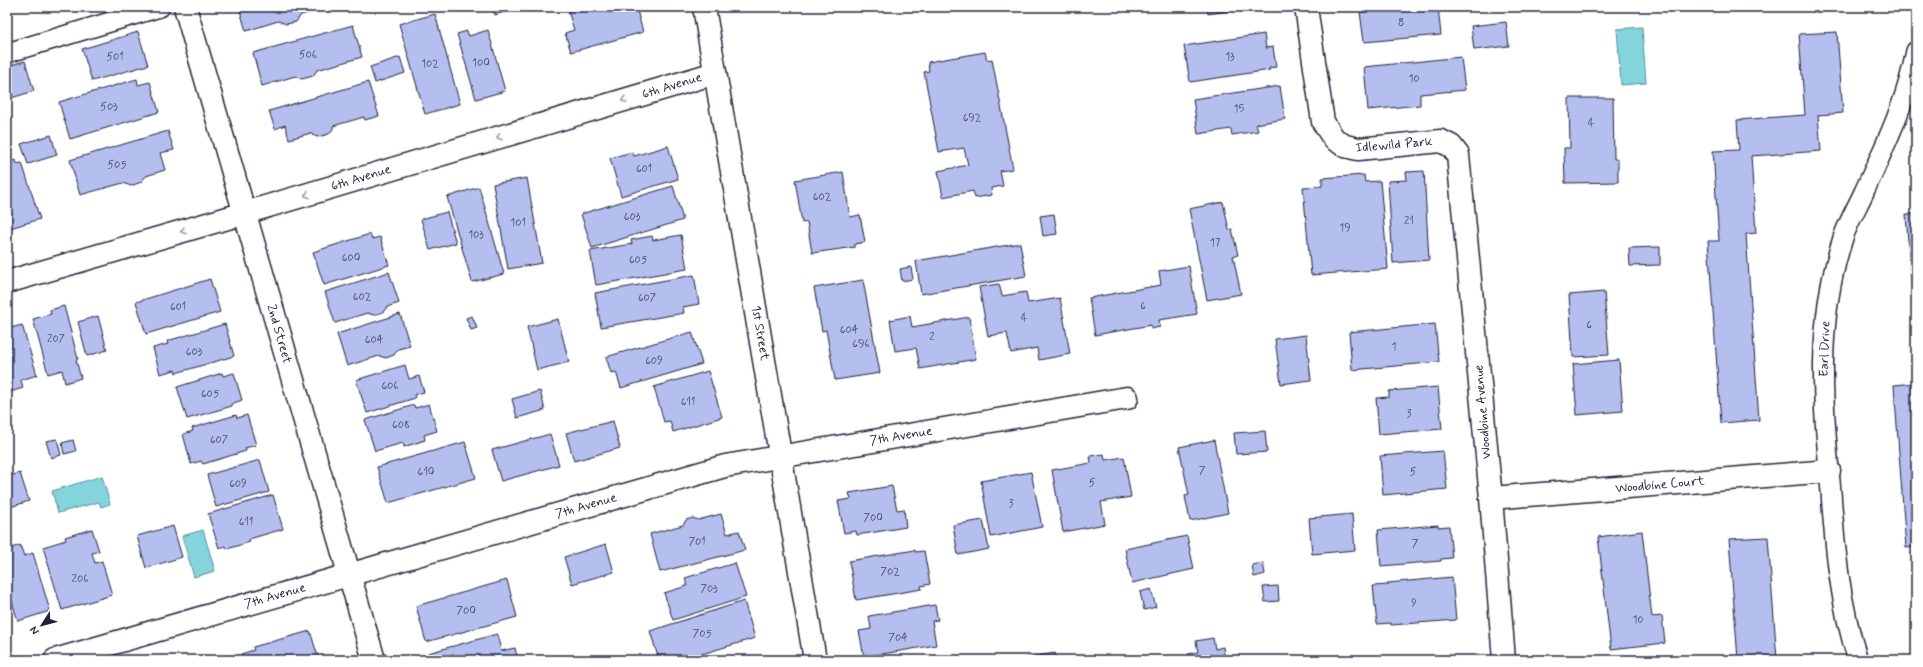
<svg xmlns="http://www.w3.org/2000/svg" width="1923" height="667" viewBox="0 0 1923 667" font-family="Mynerve,sans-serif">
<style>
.water{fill:#83d5db;stroke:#5c8d9b}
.building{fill:#b4bfef;stroke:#22223b}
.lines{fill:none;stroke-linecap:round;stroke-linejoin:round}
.lane-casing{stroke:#22223b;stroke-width:22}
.street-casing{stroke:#22223b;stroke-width:25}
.secondary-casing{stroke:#22223b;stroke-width:25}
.lane{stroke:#fff;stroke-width:19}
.street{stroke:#fff;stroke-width:22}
.secondary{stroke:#fff;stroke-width:22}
.oneway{stroke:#9c9ca7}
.labels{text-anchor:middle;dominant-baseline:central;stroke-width:3;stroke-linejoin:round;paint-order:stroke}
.number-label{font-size:11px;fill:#464968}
.street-label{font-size:13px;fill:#22223b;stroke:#fff}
</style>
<rect width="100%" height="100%" fill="#fff"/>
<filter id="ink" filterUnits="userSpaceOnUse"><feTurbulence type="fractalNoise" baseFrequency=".025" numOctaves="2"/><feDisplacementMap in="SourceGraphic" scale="8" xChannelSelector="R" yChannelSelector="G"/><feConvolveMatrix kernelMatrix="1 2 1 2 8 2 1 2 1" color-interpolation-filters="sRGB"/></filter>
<g filter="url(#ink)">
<g class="water">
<path d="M1642,27L1646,83L1621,85L1617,29Z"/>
<path d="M102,476L110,504L101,507L99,502L58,513L52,491Z"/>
<path d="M203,530L215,571L194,577L182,536Z"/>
</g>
<g class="building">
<path d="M239,7H329L301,15L296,22L286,24L278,21L246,31Z"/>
<path d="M492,7H519L495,15Z"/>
<path d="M584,7H636L643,32L571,52L565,33L574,30L568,11Z"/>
<path d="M1207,7H1256L1208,14Z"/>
<path d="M1372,7H1438L1441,35L1364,42L1360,12L1372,11Z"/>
<path d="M435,14L460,104L425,114L399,24Z"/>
<path d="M1506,22L1509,46L1474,50L1471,26Z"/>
<path d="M353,25L362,57L317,70L313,76L302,79L295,76L262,86L253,53Z"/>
<path d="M488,30L505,91L476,99L457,34L467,31L469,36Z"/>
<path d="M138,32L148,65L92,81L82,49Z"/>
<path d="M1837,32L1843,113L1818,115L1821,151L1751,156L1756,233L1746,234L1759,420L1721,423L1708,241H1719L1713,151L1739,150L1737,120L1805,115L1799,34Z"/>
<path d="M1264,34L1266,48L1273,47L1276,67L1269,68L1270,70L1190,82L1184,46Z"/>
<path d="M985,52L987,60L992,59L1013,169L1000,171L1003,186L991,188L992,195L975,198L973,191L943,197L938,171L968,165L964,148L939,152L924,72L929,71L928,62Z"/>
<path d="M400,57L405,73L375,83L370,67Z"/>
<path d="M1461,57L1465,90L1420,94V105L1368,110L1364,67Z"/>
<path d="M25,61L34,91L8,99L7,66Z"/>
<path d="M137,79L138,85L150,82L159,112L70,139L59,102Z"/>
<path d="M368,82L379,116L365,120L364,117L333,126V129L329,134L318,137L312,135L311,133L289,139L285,125L275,129L269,111Z"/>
<path d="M1280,86L1285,119L1256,124L1258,131L1232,135L1231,129L1198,134L1193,99Z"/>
<path d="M1569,98H1613L1614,159H1618V182L1565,183L1564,148H1570Z"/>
<path d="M168,131L174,150L160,153L165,170L146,176L141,182L131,186L123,183L80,195L70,160Z"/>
<path d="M51,135L57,155L28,164L21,144Z"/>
<path d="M668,146L678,179L621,196L610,158L632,152L634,156Z"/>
<path d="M16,160L17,164L22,163L40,219L7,229V162Z"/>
<path d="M1424,171L1429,260L1393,263L1388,181L1407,180L1406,172Z"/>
<path d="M843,172L850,217L860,215L865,242L855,244V247L812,253L807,222L802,223L795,180Z"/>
<path d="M1364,175L1365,182L1380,181L1388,269L1311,275L1303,187L1322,186V178Z"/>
<path d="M527,178L542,263L508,269L493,184Z"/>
<path d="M673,186L683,220L592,248L581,214Z"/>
<path d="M479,187L504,274L472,282L447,197Z"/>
<path d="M1223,202L1229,230L1232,229L1238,255L1233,256L1241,294L1207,300L1189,209Z"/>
<path d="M447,212L456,243L430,250L421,219Z"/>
<path d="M1054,214L1057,234L1043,236L1040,216Z"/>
<path d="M1906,214H1916V349Z"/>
<path d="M370,234L372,239L380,237L389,265L324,285L313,252Z"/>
<path d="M681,235L687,269L596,285L590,251L632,244L631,240L652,236L653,240Z"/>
<path d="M1020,243L1026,276L921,294L916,261Z"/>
<path d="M1660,247V265L1630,266L1629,248Z"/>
<path d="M1189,266L1197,314L1159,320L1160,327L1151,329V325L1095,335L1089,298L1161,285L1159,271Z"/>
<path d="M911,267L913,279L902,281L900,269Z"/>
<path d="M389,272L399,303L387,307L383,312L374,315L367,313L335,323L325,292Z"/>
<path d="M694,275L699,304L683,307L684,313L601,327L595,293Z"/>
<path d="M210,279L220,312L146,334L136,302Z"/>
<path d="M863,280L880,373L835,380L826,330L822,331L814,288Z"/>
<path d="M999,284L1002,296L1026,292L1028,303L1060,298L1070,354L1039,360L1037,348L1011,353L1007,333L988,336L979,287Z"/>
<path d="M1604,292L1609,355L1573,357L1569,295Z"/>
<path d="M64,306L78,359L76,360L81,378L65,383L62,370L48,374L33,319L51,314L50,310Z"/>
<path d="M400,314L410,346L398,349L394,355L386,358L379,356L347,366L337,334Z"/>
<path d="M98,316L107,350L87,356L78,322Z"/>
<path d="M472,316L477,328L471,330L466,318Z"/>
<path d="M910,316L912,327L969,317L976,359L920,369L916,348L895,351L890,320Z"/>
<path d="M558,319L569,362L537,370L527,327Z"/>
<path d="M225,324L234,356L176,373L175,370L160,374L153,348L168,344L167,341Z"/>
<path d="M1435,324L1439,362L1352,370L1349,332Z"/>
<path d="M22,325L37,375L21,380L23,388L7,393V329Z"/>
<path d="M692,332L702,364L621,388L616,372L611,373L606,357Z"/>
<path d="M1306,335L1311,380L1281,384L1275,339Z"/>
<path d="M1619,360L1623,411L1577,415L1573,364Z"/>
<path d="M405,365L409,379L419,376L424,392L414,395L415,398L367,413L356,380Z"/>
<path d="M708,371L722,417L673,432L670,421L664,422L654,387Z"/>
<path d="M222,373L223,376L234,373L242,400L231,404L232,406L187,419L177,387Z"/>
<path d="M1916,383V547L1906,548L1894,385Z"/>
<path d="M1438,387L1442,429L1379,434L1376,398L1389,397V391Z"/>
<path d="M540,391L545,410L517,418L512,399Z"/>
<path d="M429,404L437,431L424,435L425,440L404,447L403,443L375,451L365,420L414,405L415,408Z"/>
<path d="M236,415L237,418L247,415L256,445L245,448L246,451L203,464L201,461L191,464L183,434L193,431L192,428Z"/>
<path d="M613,421L620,448L574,461L566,433Z"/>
<path d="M1265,431L1267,452L1236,454L1234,433Z"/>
<path d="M550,434L559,465L501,481L492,450Z"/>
<path d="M57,439L61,455L51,458L46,441Z"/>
<path d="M73,440L76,451L64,454L62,443Z"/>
<path d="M1214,440L1228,513L1190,521L1185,496L1189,495L1179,447Z"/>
<path d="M465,442L476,478L388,503L377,467Z"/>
<path d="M1443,451L1447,489L1383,495L1380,456Z"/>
<path d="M1104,454L1105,460L1124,457L1131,497L1101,502L1105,524L1063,532L1052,470L1091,463L1090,456Z"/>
<path d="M260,460L269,492L216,507L207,475Z"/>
<path d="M1031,472L1042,527L991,537L981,481Z"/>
<path d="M20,473L29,501L7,508V477Z"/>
<path d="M892,486L897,510L904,509L906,527L857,535L856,531L844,533L838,501L851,499L849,493Z"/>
<path d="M273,495L283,529L249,539L250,542L227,549L226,546L219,548L208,514Z"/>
<path d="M721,514L727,534L739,531L745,550L660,572L650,534L683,525L686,520L693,518L698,520Z"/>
<path d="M1352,514L1355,550L1312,554L1309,518Z"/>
<path d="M983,520L989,549L958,555L953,525Z"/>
<path d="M1438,525V527L1449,526L1452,558L1441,559V561L1381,566L1378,530Z"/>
<path d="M173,526L182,557L146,568L137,536Z"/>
<path d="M92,529L99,551L92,553L95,563L102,561L112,595L62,610L43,547L66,540L65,537Z"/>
<path d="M1642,531L1652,617L1662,616L1665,643L1611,649L1598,537Z"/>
<path d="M1187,536L1194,569L1132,583L1125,549Z"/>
<path d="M1768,537L1777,660H1738L1729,539Z"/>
<path d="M606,544L614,572L572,584L564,557Z"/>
<path d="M8,545L9,549L20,545L24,556L33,553L50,611L18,621L7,585Z"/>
<path d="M915,550V552L924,551L930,584L921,586L922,589L856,600L849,561Z"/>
<path d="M735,563L746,597L673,620L664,593L687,586L685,578Z"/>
<path d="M1263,563L1265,574L1254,577L1252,565Z"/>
<path d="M1452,577L1456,620L1391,625V623L1377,624L1373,586L1388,585V583Z"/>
<path d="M507,580L517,617L426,642L416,606Z"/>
<path d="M1278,586L1279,601L1265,602L1263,587Z"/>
<path d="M1151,589L1156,607L1144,610L1140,592Z"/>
<path d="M744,601L755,638L682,660H659L650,631Z"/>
<path d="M935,605L938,620L932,621L936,645L864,657L859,631L871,629L869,616Z"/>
<path d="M310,631L319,660H243L241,654L254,650L253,647Z"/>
<path d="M497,634L501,651L515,648L518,660H430L428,653Z"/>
<path d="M1213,638L1215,649L1223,647L1225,660H1189L1188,654L1198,652L1196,641Z"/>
<path d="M1055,653L1057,660H1025V658Z"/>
</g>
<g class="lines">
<g class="lane-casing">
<g id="lane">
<path d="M7,53L160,7"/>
<path d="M1858,660C1840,605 1835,549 1831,492C1823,404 1815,324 1843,238C1848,223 1857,207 1864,192C1885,146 1907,101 1916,51"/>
</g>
</g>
<g class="street-casing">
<g id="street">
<path d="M185,7L374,660"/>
<path d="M1306,7L1323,122L1334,139L1345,146L1358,149L1441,141L1451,146L1458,155L1491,498L1504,660"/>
<path d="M7,282L245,213L715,73"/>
<path d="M1491,498L1829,471"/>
<path d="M55,660L725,466L1127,398"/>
</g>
</g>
<g class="secondary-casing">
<path id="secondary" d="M704,7L815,660"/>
</g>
<use href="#lane" class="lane"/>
<use href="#street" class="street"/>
<use href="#secondary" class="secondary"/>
</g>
<defs><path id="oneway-chevron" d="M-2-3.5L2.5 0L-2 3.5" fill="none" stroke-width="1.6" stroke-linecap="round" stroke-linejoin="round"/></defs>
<g class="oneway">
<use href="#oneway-chevron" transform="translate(624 100) rotate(163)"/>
<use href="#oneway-chevron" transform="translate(499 137) rotate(163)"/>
<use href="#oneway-chevron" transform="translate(307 195) rotate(163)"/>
<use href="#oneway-chevron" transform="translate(183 231) rotate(164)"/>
</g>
</g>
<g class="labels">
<g class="number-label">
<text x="1401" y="23">8</text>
<text x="308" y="55">506</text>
<text x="115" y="57">501</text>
<text x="1230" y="57">13</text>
<text x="481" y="63">100</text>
<text x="430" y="64">102</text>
<text x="1414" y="79">10</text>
<text x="109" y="107">503</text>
<text x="1239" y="109">15</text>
<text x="972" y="118">692</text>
<text x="1591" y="123">4</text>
<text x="117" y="165">505</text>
<text x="644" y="169">601</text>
<text x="822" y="197">602</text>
<text x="632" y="217">603</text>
<text x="1409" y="221">21</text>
<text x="518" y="223">101</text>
<text x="1345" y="228">19</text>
<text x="476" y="235">103</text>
<text x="1215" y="243">17</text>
<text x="351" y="258">600</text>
<text x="638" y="260">605</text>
<text x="362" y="297">602</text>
<text x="647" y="298">607</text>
<text x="1143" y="306">6</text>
<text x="178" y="307">601</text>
<text x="1024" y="318">4</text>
<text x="1589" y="325">6</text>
<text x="849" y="330">604</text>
<text x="932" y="337">2</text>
<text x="56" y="339">207</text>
<text x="374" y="340">604</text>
<text x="861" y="344">696</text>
<text x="1394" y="347">1</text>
<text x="194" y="352">603</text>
<text x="654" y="361">609</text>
<text x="390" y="386">606</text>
<text x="210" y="394">605</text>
<text x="688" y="402">611</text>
<text x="1409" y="414">3</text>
<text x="401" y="425">608</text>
<text x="219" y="440">607</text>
<text x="1202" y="471">7</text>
<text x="426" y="472">610</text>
<text x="1413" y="472">5</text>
<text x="1092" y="483">5</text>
<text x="238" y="484">609</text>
<text x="1011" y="504">3</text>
<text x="873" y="518">700</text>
<text x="246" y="522">611</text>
<text x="697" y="542">701</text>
<text x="1415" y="544">7</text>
<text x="890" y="572">702</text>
<text x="80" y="579">206</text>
<text x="709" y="589">703</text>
<text x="1414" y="603">9</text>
<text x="466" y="611">700</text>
<text x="1638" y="620">10</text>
<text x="702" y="634">705</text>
<text x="898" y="638">704</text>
</g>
<g class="street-label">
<text transform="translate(672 86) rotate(-17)">6th Avenue</text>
<text transform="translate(1394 145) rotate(-5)">Idlewild Park</text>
<text transform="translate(361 178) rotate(-17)">6th Avenue</text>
<text transform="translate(760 333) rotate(80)">1st Street</text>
<text transform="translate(279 334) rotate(74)">2nd Street</text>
<text transform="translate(1825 349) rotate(-88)">Earl Drive</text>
<text transform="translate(1483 412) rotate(-95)">Woodbine Avenue</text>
<text transform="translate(901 436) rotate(-9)">7th Avenue</text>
<text transform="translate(1660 485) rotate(-5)">Woodbine Court</text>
<text transform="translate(586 506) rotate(-16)">7th Avenue</text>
<text transform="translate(275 596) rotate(-16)">7th Avenue</text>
</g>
</g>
<rect width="1923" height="667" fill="none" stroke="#fff" stroke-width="24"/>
<rect x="12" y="12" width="1899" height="643" fill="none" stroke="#22223b" stroke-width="1.5" filter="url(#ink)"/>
<g transform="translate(42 625) rotate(234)" stroke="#ffffff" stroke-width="3" paint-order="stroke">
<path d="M0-3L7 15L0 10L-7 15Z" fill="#22223b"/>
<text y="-6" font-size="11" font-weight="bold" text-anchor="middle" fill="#22223b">N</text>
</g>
</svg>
